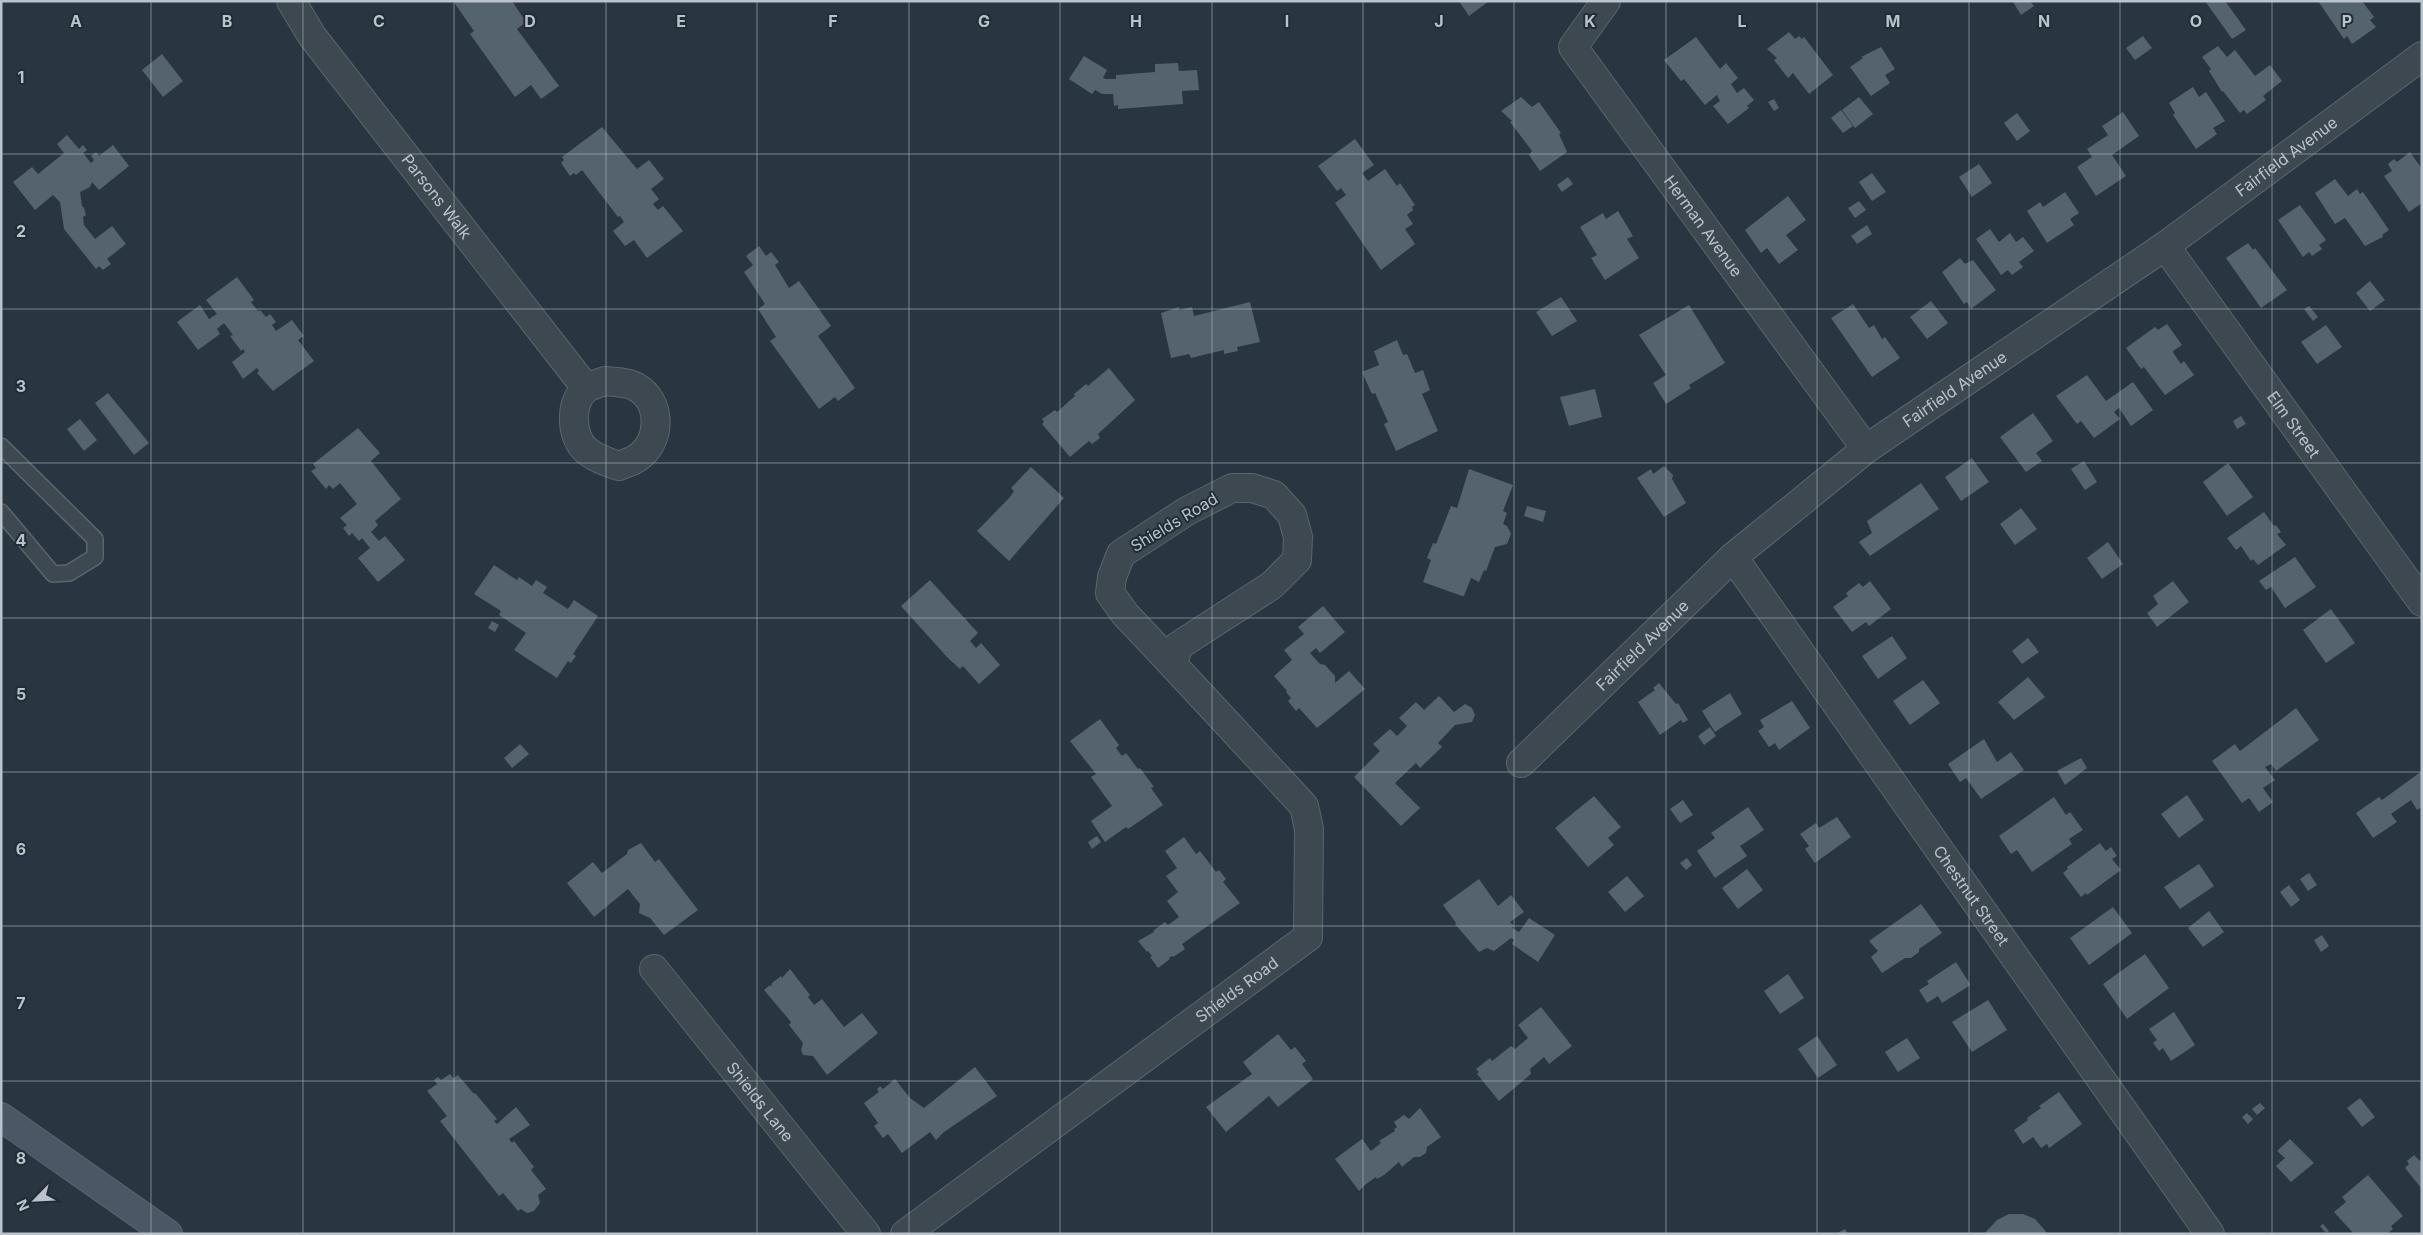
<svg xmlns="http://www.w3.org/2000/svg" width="2423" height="1235" viewBox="0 0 2423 1235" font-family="Inter,sans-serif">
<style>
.building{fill:#54636e}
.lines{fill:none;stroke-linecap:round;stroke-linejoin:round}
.lane-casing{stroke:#5b656e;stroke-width:18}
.street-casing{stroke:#5b656e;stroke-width:30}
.secondary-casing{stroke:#5b656e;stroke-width:30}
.lane{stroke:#3d4851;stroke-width:15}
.street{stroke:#3d4851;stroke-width:28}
.secondary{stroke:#4b5764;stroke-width:28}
.grid{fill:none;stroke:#bac2cb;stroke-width:1;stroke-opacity:0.55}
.labels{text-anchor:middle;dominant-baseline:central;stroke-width:4;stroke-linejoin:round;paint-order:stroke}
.street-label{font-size:16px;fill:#bac2cb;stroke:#212d36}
.grid-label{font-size:16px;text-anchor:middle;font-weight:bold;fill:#bac2cb;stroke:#212d36;stroke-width:4;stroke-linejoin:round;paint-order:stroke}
</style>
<rect width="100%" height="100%" fill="#293641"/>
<g class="building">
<path d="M453,1H512L526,22L517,29L559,86L541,99L531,85L515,97L470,34L474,31Z"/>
<path d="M1459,1H1489L1469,16Z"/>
<path d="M2030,1L2034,6L2021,15L2013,2Z"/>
<path d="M2205,1H2225L2246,30L2232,39Z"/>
<path d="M2318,1H2362L2374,17L2370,20L2376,27L2352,44L2347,36L2344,39Z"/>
<path d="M1789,32L1795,39L1799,36L1802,39L1804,37L1833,75L1809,94L1793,73L1788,78L1774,60L1777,58L1767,49Z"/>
<path d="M2143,36L2152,48L2135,60L2126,48Z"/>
<path d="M1696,37L1720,69L1726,63L1738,78L1731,84L1737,93L1744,88L1754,100L1747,106L1749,108L1728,124L1713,106L1720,101L1717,95L1705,105L1684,79L1681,81L1664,60Z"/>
<path d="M2218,46L2227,57L2235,50L2255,76L2270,65L2282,81L2263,96L2266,100L2247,114L2244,110L2240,113L2223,91L2222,92L2209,71L2211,69L2202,57Z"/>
<path d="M1881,47L1895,69L1885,75L1890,83L1871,96L1850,67L1863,58L1861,57Z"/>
<path d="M162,54L183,81L163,97L142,70Z"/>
<path d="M1084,56L1107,70L1103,78L1106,79H1116V75L1155,72V64L1178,63L1179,71L1197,70L1199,90L1182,91L1183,104L1118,109V105L1114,106L1113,94H1102L1095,90L1092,94L1069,79Z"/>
<path d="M2193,87L2199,97L2206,92L2225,121L2213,128L2217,134L2196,149L2173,115L2175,113L2169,103Z"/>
<path d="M1521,97L1532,107L1539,102L1561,133L1559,134L1567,152L1540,171L1529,155L1532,151L1510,122L1512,121L1501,111Z"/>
<path d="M1859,97L1873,114L1855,128L1842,110Z"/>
<path d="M1774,99L1779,108L1774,111L1768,102Z"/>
<path d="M1841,110L1853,126L1843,133L1831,118Z"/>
<path d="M2123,112L2139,136L2112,155L2126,176L2096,196L2077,167L2092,157L2087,149L2108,135L2102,126Z"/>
<path d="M2017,113L2030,131L2017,141L2004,123Z"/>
<path d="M602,127L637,169L649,160L664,179L651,189L659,199L653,204L658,210L663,206L683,231L647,258L634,240L625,246L613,231L624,222L620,216L618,217L582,170L576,175L574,173L570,176L561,163L564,160L562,157Z"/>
<path d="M67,135L79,149L83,145L87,150L83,153L91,163L94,160L91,156L96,152L99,156L113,145L129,166L99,190L92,182L90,187L80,192L82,206L84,208L86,215L83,217L84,225L95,239L112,226L126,244L107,259L111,264L103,270L99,266L96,269L64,229L60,202L53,195L35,210L13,182L32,167L38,174L64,153L57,144Z"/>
<path d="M1355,139L1374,165L1362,173L1368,181L1385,169L1397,186L1400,183L1415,205L1412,207L1413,210L1407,215L1413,224L1405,229L1415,244L1381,270L1335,203L1346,195L1341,188L1337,191L1318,166Z"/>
<path d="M2410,152L2422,169V203L2409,212L2384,176L2392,171L2388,164L2394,159L2397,162Z"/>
<path d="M1979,164L1992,183L1972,197L1959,177Z"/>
<path d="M1872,173L1886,192L1872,201L1859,182Z"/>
<path d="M1568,177L1573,184L1562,192L1557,185Z"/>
<path d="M2335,179L2348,196L2357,189L2360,194L2363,192L2389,230L2382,235L2383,237L2365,246L2345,218L2335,224L2315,193Z"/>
<path d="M2065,192L2079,213L2070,219L2074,225L2047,243L2027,211L2040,202L2043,207Z"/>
<path d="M1788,196L1806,220L1786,235L1798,250L1779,264L1767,248L1761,253L1745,230Z"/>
<path d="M1859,201L1866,210L1855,218L1848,208Z"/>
<path d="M2300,205L2326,240L2319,245L2322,249L2312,256L2309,252L2303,257L2278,220Z"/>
<path d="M1618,211L1633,236L1627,239L1639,258L1605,280L1591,258L1597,255L1580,227L1603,213L1606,219Z"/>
<path d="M1867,225L1872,234L1857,244L1851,236Z"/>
<path d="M1990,229L1999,242L2010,233L2016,242L2023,237L2034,251L2019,262L2023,267L2012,275L2008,270L2001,275L1976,239Z"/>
<path d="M2248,243L2253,250L2255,248L2287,290L2261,308L2226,258Z"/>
<path d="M759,246L766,256L771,252L779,262L775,265L789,288L799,281L831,326L818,336L855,388L838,401L835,397L819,409L770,341L776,337L758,309L765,304L744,272L753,265L746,256Z"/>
<path d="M1960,258L1965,264L1973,260L1996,290L1971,309L1967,302L1964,304L1942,272Z"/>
<path d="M237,277L254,300L251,302L258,311L260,310L266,317L270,314L276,322L272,325L276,331L292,320L304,336L298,340L314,361L273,391L257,373L259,371L257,368L243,379L232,362L245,352L243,349L241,351L230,336L233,335L224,323L217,329L220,334L198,350L177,322L200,305L209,319L217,314L206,300Z"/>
<path d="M2370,281L2385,300L2370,311L2356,293Z"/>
<path d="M1561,297L1577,321L1552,336L1536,312Z"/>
<path d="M1931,301L1948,323L1927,339L1910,317Z"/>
<path d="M1250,302L1260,342L1237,347L1238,351L1224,354V350L1191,358L1189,354L1171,358L1161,313L1179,307V310L1192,307L1194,316Z"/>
<path d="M1853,304L1869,328L1874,325L1882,339L1885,337L1900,358L1872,377L1831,318Z"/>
<path d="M1689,305L1725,363L1689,385L1691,388L1666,404L1653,383L1666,375L1639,335Z"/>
<path d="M2309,306L2318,317L2313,321L2304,309Z"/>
<path d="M2167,324L2182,345L2173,351L2174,354L2181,364L2184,361L2194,375L2165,395L2144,367L2141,369L2126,348L2155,327L2158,330Z"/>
<path d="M2326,325L2342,347L2317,364L2301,342Z"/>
<path d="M1397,340L1403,355L1407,354L1415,373L1423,370L1430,390L1422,394L1438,431L1396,451L1384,424L1388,422L1375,393L1372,394L1362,372L1379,365L1374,351Z"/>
<path d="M1109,368L1135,400L1098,434L1100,438L1092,444L1089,441L1070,457L1042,424L1044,422L1042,419L1055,410L1057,412L1075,396L1074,394L1086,384L1088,386L1089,385Z"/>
<path d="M2087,375L2106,401L2133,382L2153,410L2131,426L2119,408L2114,412L2120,419L2094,438L2081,421L2077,424L2056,396Z"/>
<path d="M1595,389L1602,417L1569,426L1560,397Z"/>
<path d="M108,393L149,443L134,455L95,403Z"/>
<path d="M2033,413L2053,441L2036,453L2042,461L2026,472L2000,437Z"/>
<path d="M2241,416L2246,424L2237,429L2233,421Z"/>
<path d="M80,419L97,440L84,451L67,429Z"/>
<path d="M358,428L380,453L371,461L401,499L375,521L378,525L371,532L379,541L385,536L405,560L378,582L358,558L370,548L362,538L359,541L352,533L349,536L343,528L347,525L340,518L357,504L340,483L333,489L329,485L326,489L311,471L316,468L313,464Z"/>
<path d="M1972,458L1989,482L1961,501L1945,477Z"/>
<path d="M2084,461L2097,482L2085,490L2071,469Z"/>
<path d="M2228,463L2253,497L2227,516L2203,482Z"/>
<path d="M1664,466L1673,475L1672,479L1686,503L1664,517L1637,478L1651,469L1653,474Z"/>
<path d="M1031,467L1064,498L1009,561L977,531L1010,497L1014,491L1011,488Z"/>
<path d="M1469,469L1513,485L1503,511L1507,513L1503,524L1507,526L1511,534L1507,544L1495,547L1486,571L1484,570L1479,582L1471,578L1464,596H1462L1423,582L1431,560L1427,558L1433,543L1436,544L1451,506L1457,508Z"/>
<path d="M1921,483L1939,509L1870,556L1859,542L1872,533L1867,521Z"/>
<path d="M1527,506L1546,511L1543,522L1524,516Z"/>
<path d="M2021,508L2037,529L2015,545L2000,524Z"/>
<path d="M2264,512L2274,526L2276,525L2281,532L2277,534L2286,545L2258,565L2253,559L2251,561L2241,546L2236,550L2227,538Z"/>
<path d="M2108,542L2123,564L2102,579L2087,558Z"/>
<path d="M2295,557L2316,587L2285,608L2271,587L2266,590L2259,581Z"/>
<path d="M494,565L517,580L519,577L532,586L536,580L547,587L543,593L568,609L574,600L598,616L573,654L576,656L571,663L568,661L557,678L514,650L526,633L499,615L501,611L474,594Z"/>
<path d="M930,580L978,633L970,641L976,648L981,643L1000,665L979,684L963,666L960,669L947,657L901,606Z"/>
<path d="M1870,581L1891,609L1869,626L1866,622L1852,632L1833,607L1848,596L1846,593L1859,583L1863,587Z"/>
<path d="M2173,581L2189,602L2157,627L2147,613L2158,604L2153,596Z"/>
<path d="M1323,606L1345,632L1320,653L1316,648L1310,653L1320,664L1325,665L1335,676V683L1349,671L1365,689L1317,728L1299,708L1296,711L1288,701L1291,698L1286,692L1287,691L1274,676L1292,660L1284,650L1304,634L1298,627Z"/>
<path d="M2331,609L2355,643L2326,663L2303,630Z"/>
<path d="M492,621L499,625L495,632L488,628Z"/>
<path d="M1892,636L1907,658L1878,679L1862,656Z"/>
<path d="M2028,638L2039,652L2022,664L2012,651Z"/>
<path d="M2028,677L2045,697L2014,720L1998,702Z"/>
<path d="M1923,680L1940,703L1910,725L1893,701Z"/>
<path d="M1659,683L1676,704L1678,703L1688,720L1683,723L1681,720L1660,735L1638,702L1655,690L1653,688Z"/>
<path d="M1730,693L1742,714L1715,732L1702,711Z"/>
<path d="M1439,696L1454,712L1465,704L1472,708L1475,715L1472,722L1455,725L1438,743L1442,747L1420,768L1416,763L1395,783L1420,808L1401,826L1354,777L1380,751L1373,744L1390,729L1397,736L1407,726L1399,718L1416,702L1424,710Z"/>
<path d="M1792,701L1810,728L1779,750L1775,743L1769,747L1758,731L1764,727L1760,720Z"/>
<path d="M2296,708L2319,740L2276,771L2271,764L2265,767L2275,780L2263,788L2273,802L2259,812L2249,798L2242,803L2212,761L2235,744L2240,751Z"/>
<path d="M1100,719L1119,745L1116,748L1122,756L1126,753L1138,769L1140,768L1154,787L1151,788L1163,805L1128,829L1126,827L1105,842L1091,821L1112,806L1091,777L1096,774L1070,741Z"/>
<path d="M1710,727L1716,736L1704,745L1698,736Z"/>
<path d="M1984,739L1997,762L2011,752L2024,770L1981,799L1966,778L1960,782L1948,764Z"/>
<path d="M520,744L529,754L512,768L504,758Z"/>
<path d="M2081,758L2087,768L2065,785L2057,771Z"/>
<path d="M2422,771V807L2417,810L2411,800L2391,814L2397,822L2373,838L2356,813L2379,797L2382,800Z"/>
<path d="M2187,795L2204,820L2179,838L2161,814Z"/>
<path d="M1594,796L1621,827L1608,838L1614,845L1588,867L1555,828Z"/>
<path d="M2054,797L2066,815L2070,812L2083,830L2069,839L2072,844L2032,872L2017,850L2011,854L1999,836Z"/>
<path d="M1683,800L1693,815L1680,823L1670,809Z"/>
<path d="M1748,807L1764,830L1740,846L1747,856L1715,878L1697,851L1715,838L1711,833Z"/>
<path d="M1837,817L1851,837L1815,863L1805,849L1809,846L1800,834L1816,823L1819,828Z"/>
<path d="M1097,836L1101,842L1092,849L1088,842Z"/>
<path d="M1184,837L1196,854L1200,851L1216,872L1219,870L1226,879L1223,882L1240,903L1182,944L1185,949L1173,957L1172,956L1169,958L1170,959L1158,968L1150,957L1152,956L1148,951L1147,952L1138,941L1154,932L1153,931L1165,922L1168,925L1179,917L1167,901L1178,892L1166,876L1177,868L1165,851Z"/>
<path d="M641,843L655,862L659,859L698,910L664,935L650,918L639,913L640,904L628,889L594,917L567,883L593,862L602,873L627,854L628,850Z"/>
<path d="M2100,843L2106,851L2111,847L2117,856L2112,859L2121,870L2087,895L2086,893L2081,897L2063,873L2068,869L2067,867Z"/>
<path d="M1687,858L1692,865L1686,870L1680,863Z"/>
<path d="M2199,864L2214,886L2180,909L2164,887Z"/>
<path d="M1747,869L1763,890L1738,909L1722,888Z"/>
<path d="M2309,873L2317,885L2308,891L2300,879Z"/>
<path d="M1627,876L1644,896L1625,912L1608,892Z"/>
<path d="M1479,879L1498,906L1511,895L1524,912L1510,922L1514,926L1512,928L1519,932L1529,918L1555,935L1538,962L1512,944L1514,940L1511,938L1494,951L1487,948L1479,952L1455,924L1456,923L1443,905Z"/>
<path d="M2289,885L2300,900L2291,907L2280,892Z"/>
<path d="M1921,904L1942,933L1919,949V952L1911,958H1905L1882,973L1871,957L1878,951L1869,941Z"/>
<path d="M2113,907L2132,933L2089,965L2070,938Z"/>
<path d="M2209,911L2224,932L2203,947L2188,928Z"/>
<path d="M2322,935L2329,946L2321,952L2314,940Z"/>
<path d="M2145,954L2169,988L2127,1019L2103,984Z"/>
<path d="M1956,962L1970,984L1969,986L1942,1003L1938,996L1927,1003L1919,990L1929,984L1927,981Z"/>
<path d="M790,969L810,995L808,997L814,1005L822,999L844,1027L862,1013L878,1033L827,1075L813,1056L803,1055L801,1050L803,1043L789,1025L791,1022L764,990L770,985L771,987L772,983L781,976L782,978Z"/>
<path d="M1788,974L1804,998L1780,1014L1764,991Z"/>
<path d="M1988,1000L2007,1030L1972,1052L1952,1022Z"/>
<path d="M1541,1007L1572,1046L1549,1064L1544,1057L1530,1069L1531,1074L1499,1101L1477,1074L1479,1072L1476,1069L1490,1058L1492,1061L1511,1046L1515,1049L1528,1038L1518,1025Z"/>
<path d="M2174,1012L2195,1045L2171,1061L2163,1048L2159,1051L2153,1043L2157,1040L2149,1029Z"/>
<path d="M1278,1034L1291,1050L1295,1047L1306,1061L1302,1064L1313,1079L1278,1107L1269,1096L1226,1132L1206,1107L1252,1074L1243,1062Z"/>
<path d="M1817,1036L1837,1065L1818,1078L1798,1049Z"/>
<path d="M1907,1038L1920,1058L1898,1072L1885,1052Z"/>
<path d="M975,1067L997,1096L944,1132L936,1140L930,1132L902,1153L888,1134L883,1138L874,1126L878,1123L864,1103L879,1092L877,1089L880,1086L883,1089L895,1079L910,1098L924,1108Z"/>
<path d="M450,1074L453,1078L458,1075L474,1094L475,1093L497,1119L494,1121L497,1124L516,1107L530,1125L509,1139L512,1143L514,1141L534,1167L531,1170L546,1189L538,1195L540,1203L534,1211L527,1213L521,1209L518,1211L503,1193L499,1196L440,1121L447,1116L427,1091L437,1084L434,1080L438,1077L441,1080Z"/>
<path d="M2059,1092L2082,1124L2049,1148L2047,1144L2041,1148L2033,1137L2023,1144L2014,1130L2028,1120L2027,1118L2041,1108L2039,1106Z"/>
<path d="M2360,1098L2375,1117L2362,1127L2347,1108Z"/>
<path d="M2260,1103L2265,1108L2257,1115L2252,1109Z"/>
<path d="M1420,1108L1441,1137L1427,1147L1426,1153L1420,1157H1414L1402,1167L1399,1162L1384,1175L1377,1179L1376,1177L1366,1184L1359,1191L1335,1159L1362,1139L1371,1151L1381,1143L1379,1141L1395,1131L1394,1129L1397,1127L1394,1122L1404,1115L1409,1119Z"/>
<path d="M2247,1113L2253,1119L2248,1124L2242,1117Z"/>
<path d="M2290,1139L2314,1163L2291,1182L2276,1166L2285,1158L2277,1151Z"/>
<path d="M2414,1155L2420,1161L2422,1159V1189L2405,1168L2409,1164L2407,1161Z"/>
<path d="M2368,1175L2403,1216L2391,1226L2393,1229L2387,1234H2354L2334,1212L2346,1202L2342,1197Z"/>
<path d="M2009,1214H2023L2035,1219L2048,1234H1984L1997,1220Z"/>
<path d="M2323,1224L2329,1231L2326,1233L2320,1226Z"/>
<path d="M1845,1229L1848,1234H1836Z"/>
</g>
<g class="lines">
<g class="lane-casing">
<path id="lane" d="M1,446L95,539V557L69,573L53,574L1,512"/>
</g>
<g class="street-casing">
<g id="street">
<path id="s1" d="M291,1L312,36L586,388"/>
<path id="s2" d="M1606,1L1573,47L1866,449"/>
<path id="s3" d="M2165,246L2422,602"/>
<path d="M605,381C614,382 628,382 636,387C662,401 662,442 637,458C632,462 625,463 619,466C607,462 597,459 587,451C570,438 569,400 587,388C592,385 599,383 605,381Z"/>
<path id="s4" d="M1733,557L2210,1234"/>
<path id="s5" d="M1521,763L1733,557L1866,449L2165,246L2422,56"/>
<path id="s6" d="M654,969L866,1234"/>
<path id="s7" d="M905,1234L1308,937L1309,829L1304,806L1173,665L1178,646L1272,585L1297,560L1298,537L1292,515L1274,495L1252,488H1232L1187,511L1121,554L1112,577L1110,593L1125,614L1173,665"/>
</g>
</g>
<g class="secondary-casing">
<path id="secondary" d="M1,1117L168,1234"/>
</g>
<use href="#lane" class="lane"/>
<use href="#street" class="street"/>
<use href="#secondary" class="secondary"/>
</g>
<path class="grid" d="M151,1V1234M303,1V1234M454,1V1234M606,1V1234M757,1V1234M909,1V1234M1060,1V1234M1212,1V1234M1363,1V1234M1514,1V1234M1666,1V1234M1817,1V1234M1969,1V1234M2120,1V1234M2272,1V1234M1,154H2422M1,309H2422M1,463H2422M1,618H2422M1,772H2422M1,926H2422M1,1081H2422"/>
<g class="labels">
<g class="street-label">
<text stroke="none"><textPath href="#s5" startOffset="979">Fairfield Avenue</textPath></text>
<text stroke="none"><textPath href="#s1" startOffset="244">Parsons Walk</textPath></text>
<text stroke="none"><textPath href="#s2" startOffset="278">Herman Avenue</textPath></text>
<text stroke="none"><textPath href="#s5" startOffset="574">Fairfield Avenue</textPath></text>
<text stroke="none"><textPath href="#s3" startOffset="220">Elm Street</textPath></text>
<text transform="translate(1174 522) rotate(-31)">Shields Road</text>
<text stroke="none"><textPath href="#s5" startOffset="169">Fairfield Avenue</textPath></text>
<text stroke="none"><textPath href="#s4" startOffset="414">Chestnut Street</textPath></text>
<text stroke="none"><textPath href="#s7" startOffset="412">Shields Road</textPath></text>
<text stroke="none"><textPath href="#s6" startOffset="170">Shields Lane</textPath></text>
</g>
</g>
<g class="grid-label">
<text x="76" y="27">A</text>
<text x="227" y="27">B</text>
<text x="379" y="27">C</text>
<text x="530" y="27">D</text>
<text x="681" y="27">E</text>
<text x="833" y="27">F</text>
<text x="984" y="27">G</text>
<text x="1136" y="27">H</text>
<text x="1287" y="27">I</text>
<text x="1439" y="27">J</text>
<text x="1590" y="27">K</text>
<text x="1742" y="27">L</text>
<text x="1893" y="27">M</text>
<text x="2044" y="27">N</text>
<text x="2196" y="27">O</text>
<text x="2347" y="27">P</text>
<text x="21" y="83">1</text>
<text x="21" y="237">2</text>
<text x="21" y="392">3</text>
<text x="21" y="546">4</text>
<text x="21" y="700">5</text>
<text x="21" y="855">6</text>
<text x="21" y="1009">7</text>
<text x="21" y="1164">8</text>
</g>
<rect width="2423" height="1235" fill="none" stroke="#bac2cb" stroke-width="5"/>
<g transform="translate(35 1200) rotate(246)" stroke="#212d36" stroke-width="4" paint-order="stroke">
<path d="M0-4L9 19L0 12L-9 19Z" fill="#bac2cb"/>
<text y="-8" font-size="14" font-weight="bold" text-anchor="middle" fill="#bac2cb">N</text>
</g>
</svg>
